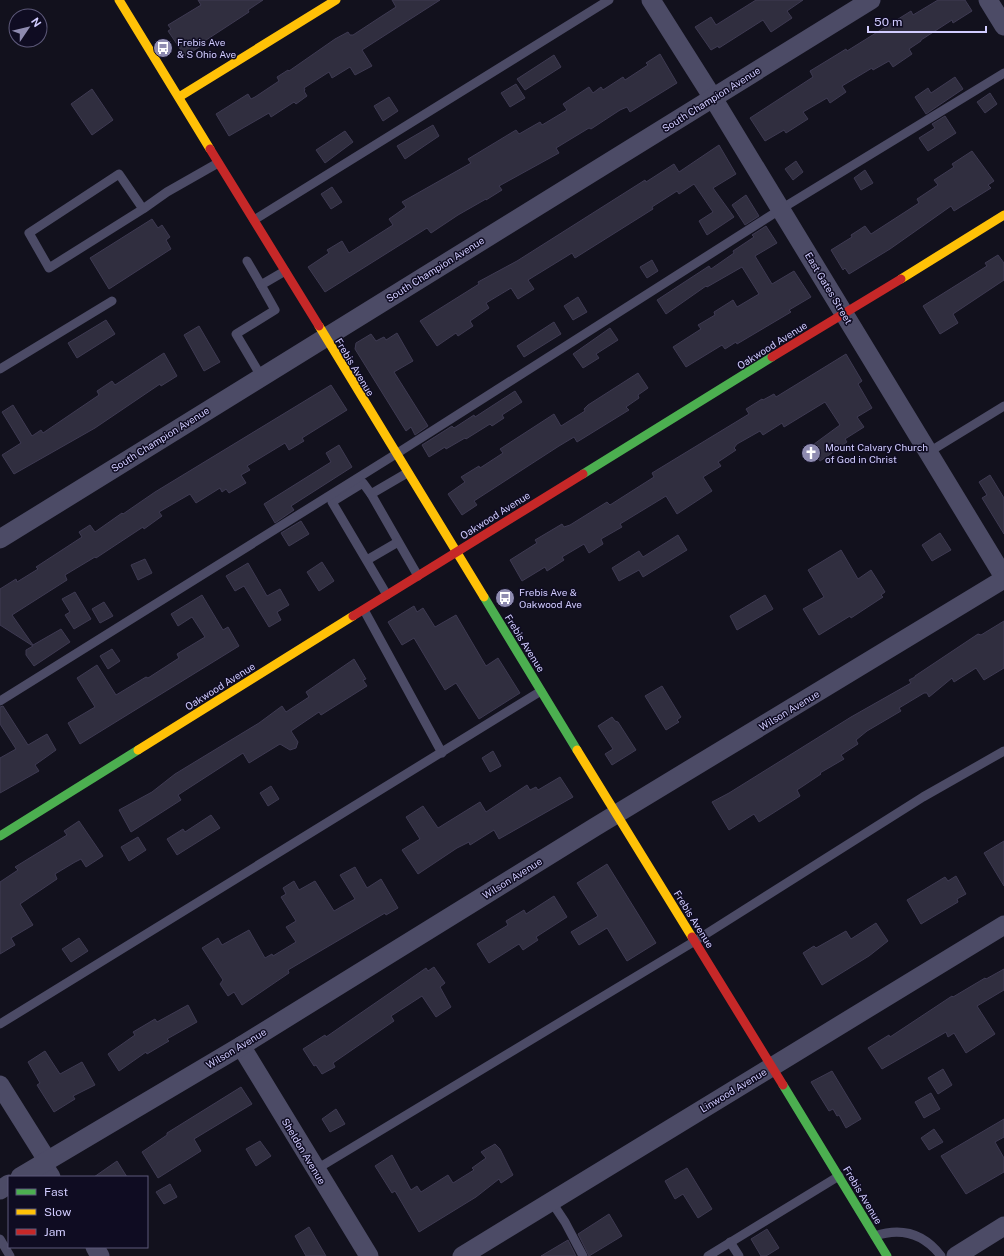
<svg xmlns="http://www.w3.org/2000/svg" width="1004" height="1256" viewBox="0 0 1004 1256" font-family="'Public Sans',sans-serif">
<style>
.building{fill:#302e3f;stroke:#3e3a52}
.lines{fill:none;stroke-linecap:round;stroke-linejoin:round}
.lane{stroke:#4c4b66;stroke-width:9}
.street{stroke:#4c4b66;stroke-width:19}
.fast{stroke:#4caf50;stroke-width:9}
.slow{stroke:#ffc107;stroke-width:9}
.jam{stroke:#c62828;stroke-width:9}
.labels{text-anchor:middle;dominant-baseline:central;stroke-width:3;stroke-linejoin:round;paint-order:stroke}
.poi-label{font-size:10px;fill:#d1ccff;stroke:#0f0c22;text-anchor:start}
.street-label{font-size:10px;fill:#d1ccff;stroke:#0f0c22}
</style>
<rect width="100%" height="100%" fill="#12111d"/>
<g class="building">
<path d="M198,0H263L248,10L249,12L200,44L201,46L185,56L168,31L171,29L168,25L201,5Z"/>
<path d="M392,0H440L362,50L372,66L355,75L350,67L332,78L329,72L304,88L305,90L304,91L307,96L296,104L294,102L271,117L269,113L229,136L216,114L248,94L251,99L255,97L279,81L277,77L288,70L289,71L335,39L348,32L350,35H353L382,16L396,7Z"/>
<path d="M756,0H803L787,11L792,18L771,32L763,20L719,48L718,46L711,50L695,27L711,17L716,25Z"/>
<path d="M938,0H965L972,11L953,23L952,20L921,40V41L909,49L912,54L893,67L889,61L873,70L872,68L842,86L846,92L830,103L827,98L803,112L808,119L786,133L784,130L765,141L750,118L813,77L810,71L833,57L846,49L847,51L911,11L913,15Z"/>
<path d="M660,54L677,83L630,112L627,107L620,110L591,129L589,128L556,148L559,153L499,186L502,190L486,200V199L458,215L431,233L427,228L325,292L308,267L329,253L327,250L342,241L349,253L393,225L389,219L406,207L402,202L471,163L468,159L516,130L519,134L540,122L542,125L567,110L563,104L589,87L593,93L601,87L603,90L623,77L625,80L648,65L646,63Z"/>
<path d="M554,55L561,67L525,90L517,79Z"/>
<path d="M955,77L963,89L926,114L915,97L928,88L931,93Z"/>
<path d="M516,84L525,98L510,107L501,93Z"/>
<path d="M92,89L113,120L92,135L71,104Z"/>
<path d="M990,93L997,104L985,113L977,102Z"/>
<path d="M389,97L398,111L383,121L374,106Z"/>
<path d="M945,116L956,133L928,151L919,138L935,128L932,124Z"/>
<path d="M433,125L439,136L405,159L397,146Z"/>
<path d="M345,131L353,142L325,163L316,150Z"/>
<path d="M719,145L736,174L713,188L734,217L707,235L699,221L713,212L694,184L679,194L677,191L652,207L653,209L575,258L572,253L528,280L534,289L518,299L511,288L486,303L489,308L470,321L473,326L458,336L456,333L437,346L420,321L479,284L478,282L517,261L645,180L646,182L674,164L679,172Z"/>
<path d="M972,151L994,181L988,185L991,188L954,211L951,206L890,249L849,274L845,268L843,270L831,250L852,237L851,235L865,226L871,234L919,203L917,199L938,185L934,180L954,167L952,164Z"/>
<path d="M796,161L803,172L793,180L785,169Z"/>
<path d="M865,170L873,183L861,190L854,178Z"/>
<path d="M332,187L342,202L331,209L321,194Z"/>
<path d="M746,195L759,216L745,225L732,205Z"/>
<path d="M152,219L158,228L162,225L170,237L166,240L171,249L109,289L90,258Z"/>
<path d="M766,226L777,243L755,256L772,284L794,271L811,297L789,310L791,312L737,344L736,342L725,349L722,345L686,367L673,347L701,329L698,325L715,315L714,312L733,300L737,307L759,294L742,267L707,287L706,286L666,314L657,300L709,266L711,269L734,253L733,251L754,237L752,235Z"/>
<path d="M998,255L1004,263V280L953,314L958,323L940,334L923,306L987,266L985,263Z"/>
<path d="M652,260L658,271L647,278L640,267Z"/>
<path d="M578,297L587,312L573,320L564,306Z"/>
<path d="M106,320L115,334L77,358L68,343Z"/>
<path d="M554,322L561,334L524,357L517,346Z"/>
<path d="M199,326L220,362L204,371L184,335Z"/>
<path d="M610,328L618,340L596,354L599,358L583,368L573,354Z"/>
<path d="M397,333L413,361L394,372L428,426L415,435L411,427L406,431L355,349L356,343L371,334L376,341L384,337L386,340Z"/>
<path d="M164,353L177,376L161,386L160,384L95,428L14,474L2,455L21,443L2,412L13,405L32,436L41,430L43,433L99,395L97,391L112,381L115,385Z"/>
<path d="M846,354L862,381L858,384L872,408L857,417L864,427L845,439L847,442L832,453L820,461L810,447L840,425L825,402L784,427L782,423L763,435L760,431L737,444L734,448L736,450L718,462L721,466L703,477L712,491L677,514L666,496L620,524L622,527L601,539L603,544L589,553L584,544L562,557L564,560L547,571L545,567L522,581L510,560L537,543L535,540L562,524L564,527L570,525L607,502L610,505L654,477L652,473L749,414L746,409L762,399L763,400L774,394L776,397Z"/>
<path d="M638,373L648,388L638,395L639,398L626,407L629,410L577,442L574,437L559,446L474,501L477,505L462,515L448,494L465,482L461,477L479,466L480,468L503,453L500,449L554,414L561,426L585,411L584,409L588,405Z"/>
<path d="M331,385L347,410L302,438L304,441L289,450L285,443L247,466L250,470L241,475L246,483L229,493L226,489L222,492L220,488L196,503L190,494L159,512L162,516L144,529L143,527L96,558L95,557L65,575L67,580L12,615L33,645L61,629L70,642L34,666L26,655V650L33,646L0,625V589L16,579L17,582L38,569L36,567L82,537L79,532L90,525L95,532L122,513L123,514L155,492Z"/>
<path d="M515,391L522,402L502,415L504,418L492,426L490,424L466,439L465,438L446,449L445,447L429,457L422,445L452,426L454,428L474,415L475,417Z"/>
<path d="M339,445L352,467L291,506L294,510L275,523L264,504L331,462L326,453Z"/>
<path d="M990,475L1004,498V534L982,498L987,495L979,482Z"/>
<path d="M301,521L309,534L289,546L281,533Z"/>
<path d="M940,533L951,550L932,561L922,545Z"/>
<path d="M678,535L687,550L643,577L639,570L619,581L612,568L639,551L643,557Z"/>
<path d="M841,550L858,579L871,570L885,592L881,595L883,597L851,618L850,616L819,635L803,609L824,597L808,570Z"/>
<path d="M145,559L152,573L138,580L131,565Z"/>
<path d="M322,562L334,581L319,591L307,572Z"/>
<path d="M248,563L267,596L280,589L289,605L277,612L281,620L269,627L244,586L235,591L226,576Z"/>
<path d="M75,592L91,619L74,629L65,615L70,612L62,599Z"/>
<path d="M202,595L223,630L228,627L239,646L80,744L68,723L95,707L77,678L97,665L116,695L146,677L148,678L179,658L177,654L205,637L192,617L178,626L171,614Z"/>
<path d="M765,595L773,609L737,630L730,616Z"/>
<path d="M104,602L113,616L100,623L92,609Z"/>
<path d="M414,606L417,612L423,608L435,627L456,615L486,666L498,658L520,693L479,719L456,683L445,690L414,638L402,645L388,622Z"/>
<path d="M1004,621V668L984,680L976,668L954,682L952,678L929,697L927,693H924L899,708L901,711L867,731L856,740L858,744L841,755L844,759L820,773L821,774L797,790L800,796L759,822L754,814L729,830L712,802L729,793L851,717L911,683L909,680L915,677V676L978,634L981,635Z"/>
<path d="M112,649L120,661L108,669L100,656Z"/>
<path d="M354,659L366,679L363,680L367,686L321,715L319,712L291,731L298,742L296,748L290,750L280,744L249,763L243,753L178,795L181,800L131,832L119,810L152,792L175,774L259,723L282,706L286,712L309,697L306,692Z"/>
<path d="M662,686L681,717L677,720L679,722L666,730L645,696Z"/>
<path d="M3,706L28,745L47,734L56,750L35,765L39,771L0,793V758L16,749L0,724V707Z"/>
<path d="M612,717L615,721L618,722L636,750L612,765L605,754L613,749L598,726Z"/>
<path d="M493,751L501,766L490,772L482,758Z"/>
<path d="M560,777L573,797L499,839L494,830L470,845L469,842L457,848L418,874L402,850L420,839L406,817L423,806L438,828L480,802L486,812L527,785L530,790L536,787L538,790Z"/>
<path d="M271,786L279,799L268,806L260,793Z"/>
<path d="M211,815L220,828L177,855L167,839L183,829L185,832Z"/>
<path d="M79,821L103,856L86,867L81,859L75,862L55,874L57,879L20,904L33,925L11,938L15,945L0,954V882L18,870L15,867L67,835L64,831Z"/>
<path d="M138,837L146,850L129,861L121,847Z"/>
<path d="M1004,841V886L984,853Z"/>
<path d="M607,864L656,943L627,961L607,928L579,945L571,932L598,916L577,883Z"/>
<path d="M355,867L367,888L381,879L398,908L386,915L385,913L288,970L289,973L242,1005L234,992L228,996L220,984L223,980L202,948L218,938L222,945L249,930L265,958L272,954L273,956L296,942L286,927L296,921L281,897L286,894L283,888L294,881L299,890L315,881L334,911L355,899L340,875Z"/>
<path d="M956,876L966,894L957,899L958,902L921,924L907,900L945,877L948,881Z"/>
<path d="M554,896L567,917L536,937L538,940L523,950L519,944L489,963L477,944L508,925L506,921L524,910L526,914Z"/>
<path d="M876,923L888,941L869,956L822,985L803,953L814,946L816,948L846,931L851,939Z"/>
<path d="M79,938L88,951L71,962L62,949Z"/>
<path d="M434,967L445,983L440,987L451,1007L436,1017L422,996L391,1016L394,1021L333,1063L335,1067L322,1074L316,1065L314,1066L303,1049L325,1035L326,1037L426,968L428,971Z"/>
<path d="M1004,969V990L977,1006L995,1034L966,1053L954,1033L948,1037L946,1032L882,1069L868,1048L889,1035L890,1037L952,996L953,997L985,978L986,979Z"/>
<path d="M188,1005L197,1022L167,1039L169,1041L147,1054L146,1052L119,1071L108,1054L135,1035L133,1032L155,1019L157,1022Z"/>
<path d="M45,1051L60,1074L82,1062L95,1085L73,1096L75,1099L54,1112L37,1085L40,1083L28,1062Z"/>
<path d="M943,1069L952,1085L938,1094L928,1078Z"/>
<path d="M832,1071L861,1119L846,1128L839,1115L837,1116L833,1109L829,1111L811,1082Z"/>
<path d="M241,1087L252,1104L194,1139L201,1151L158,1178L142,1152L167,1135V1133Z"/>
<path d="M931,1093L940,1109L924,1118L915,1102Z"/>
<path d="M336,1109L345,1124L330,1132L322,1119Z"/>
<path d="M1004,1119V1137L995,1142L1004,1158V1172L966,1194L941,1156Z"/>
<path d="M934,1129L943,1142L929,1150L921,1138Z"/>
<path d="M260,1141L271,1156L256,1166L246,1149Z"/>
<path d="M495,1144L500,1149L513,1175L501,1183L499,1179L476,1197L419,1232L395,1191L392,1193L375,1166L392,1155L411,1190L417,1186L421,1192L448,1175L453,1183L474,1170L472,1168L486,1158L481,1152Z"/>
<path d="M117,1161L127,1177H94Z"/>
<path d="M687,1168L712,1209L698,1218L683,1194L675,1199L665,1181Z"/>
<path d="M170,1184L177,1197L164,1204L156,1192Z"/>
<path d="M609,1214L622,1236L589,1256L578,1234Z"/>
<path d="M309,1227L326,1256H306L295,1236Z"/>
<path d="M767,1229L779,1248L766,1256H761L751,1239Z"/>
<path d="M568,1240L576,1256H541Z"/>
</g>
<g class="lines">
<g class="lane">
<path d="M143,209L49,268L29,233L119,174L143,209L167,192L218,163"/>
<path d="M254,220L609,0"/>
<path d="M247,261L261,285L285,271"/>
<path d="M0,369L112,301"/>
<path d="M261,376L236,334L275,310L261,285"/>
<path d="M929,452L1004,406"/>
<path d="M371,494L418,576"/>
<path d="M367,560L398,542"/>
<path d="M387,595L332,502L363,483L371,494L407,473"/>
<path d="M364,610L442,753"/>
<path d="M0,701L396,454L781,209L1004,73"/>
<path d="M0,1024L541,691"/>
<path d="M315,1170L695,941L923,797L1004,751"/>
<path d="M551,1201L565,1222L583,1256"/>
<path d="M875,1236C902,1227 924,1234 941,1256"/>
<path d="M0,1239L10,1256"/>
<path d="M730,1242L739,1256"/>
<path d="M708,1256L839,1176"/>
</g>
<g class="street">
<path d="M651,0L713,98L1004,577"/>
<path d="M988,0L1004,26"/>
<path d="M0,539L871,0"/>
<path d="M241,1046L369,1256"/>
<path d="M0,1085L47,1160"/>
<path d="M42,1163L51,1177"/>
<path d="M20,1177L241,1046L595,827L1004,579"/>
<path d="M0,1190L9,1184"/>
<path d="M95,1247L100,1256"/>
<path d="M462,1256L1004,925"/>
<path d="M956,1256L1004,1226"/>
</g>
<g class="fast">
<path d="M583,474L772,357"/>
<path d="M484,597L577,750"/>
<path d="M0,836L138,750"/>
<path d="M783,1085L887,1256"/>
</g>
<g class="slow">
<path d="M119,0L210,149"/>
<path d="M179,97L336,0"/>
<path d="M901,279L1004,215"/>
<path d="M319,326L484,597"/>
<path d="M138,750L353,616"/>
<path d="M577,750L692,937"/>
</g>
<g class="jam">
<path d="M210,149L319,326"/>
<path d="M772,357L901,279"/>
<path d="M353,616L583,474"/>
<path d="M692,937L783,1085"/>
</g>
</g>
<defs>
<g id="bus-disc" transform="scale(1)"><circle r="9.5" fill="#8e8bb0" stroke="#0f0c22"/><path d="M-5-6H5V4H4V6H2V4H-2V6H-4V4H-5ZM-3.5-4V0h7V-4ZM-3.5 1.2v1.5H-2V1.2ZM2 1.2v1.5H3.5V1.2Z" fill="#fff"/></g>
<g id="church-disc" transform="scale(1)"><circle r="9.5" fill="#8e8bb0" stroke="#0f0c22"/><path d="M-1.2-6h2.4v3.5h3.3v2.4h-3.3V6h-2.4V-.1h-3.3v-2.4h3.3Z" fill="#fff"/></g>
</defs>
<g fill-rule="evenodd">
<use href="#bus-disc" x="163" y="48"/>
<use href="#church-disc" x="811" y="453"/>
<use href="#bus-disc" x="505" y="598"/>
</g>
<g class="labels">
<g class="poi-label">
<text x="177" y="42">Frebis Ave<tspan x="177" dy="12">&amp; S Ohio Ave</tspan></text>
<text x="825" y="447">Mount Calvary Church<tspan x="825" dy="12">of God in Christ</tspan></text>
<text x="519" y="592">Frebis Ave &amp;<tspan x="519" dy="12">Oakwood Ave</tspan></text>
</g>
<g class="street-label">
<text transform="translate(711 99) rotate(-32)">South Champion Avenue</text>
<text transform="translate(435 269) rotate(-32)">South Champion Avenue</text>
<text transform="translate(829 288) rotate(59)">East Gates Street</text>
<text transform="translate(772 345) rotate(-32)">Oakwood Avenue</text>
<text transform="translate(355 367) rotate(59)">Frebis Avenue</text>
<text transform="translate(160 439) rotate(-32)">South Champion Avenue</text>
<text transform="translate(495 515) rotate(-32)">Oakwood Avenue</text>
<text transform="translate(525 643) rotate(58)">Frebis Avenue</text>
<text transform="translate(220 686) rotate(-32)">Oakwood Avenue</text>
<text transform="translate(789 710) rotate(-31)">Wilson Avenue</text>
<text transform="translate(512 878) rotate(-32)">Wilson Avenue</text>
<text transform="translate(694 919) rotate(58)">Frebis Avenue</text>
<text transform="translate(236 1048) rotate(-31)">Wilson Avenue</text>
<text transform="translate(733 1090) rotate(-31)">Linwood Avenue</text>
<text transform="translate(304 1151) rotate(59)">Sheldon Avenue</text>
<text transform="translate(863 1195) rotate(59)">Frebis Avenue</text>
</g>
</g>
<rect x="8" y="1176" width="140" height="72" fill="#0f0c22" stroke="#5d597a"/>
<rect x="16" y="1189" width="20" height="6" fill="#4caf50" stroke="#5d597a"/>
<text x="44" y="1196" font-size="12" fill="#d1ccff">Fast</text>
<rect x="16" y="1209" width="20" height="6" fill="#ffc107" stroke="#5d597a"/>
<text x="44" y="1216" font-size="12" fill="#d1ccff">Slow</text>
<rect x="16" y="1229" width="20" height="6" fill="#c62828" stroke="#5d597a"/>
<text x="44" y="1236" font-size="12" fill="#d1ccff">Jam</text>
<g transform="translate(28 28) rotate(55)"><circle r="19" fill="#0f0c22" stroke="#5d597a"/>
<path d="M0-3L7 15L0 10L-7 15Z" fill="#8e8bb0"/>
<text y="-6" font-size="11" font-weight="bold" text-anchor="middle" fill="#d1ccff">N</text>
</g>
<path d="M868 26v6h118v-6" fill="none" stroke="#d1ccff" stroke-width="2"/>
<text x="874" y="26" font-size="12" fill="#d1ccff" stroke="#0f0c22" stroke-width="3" paint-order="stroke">50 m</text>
</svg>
